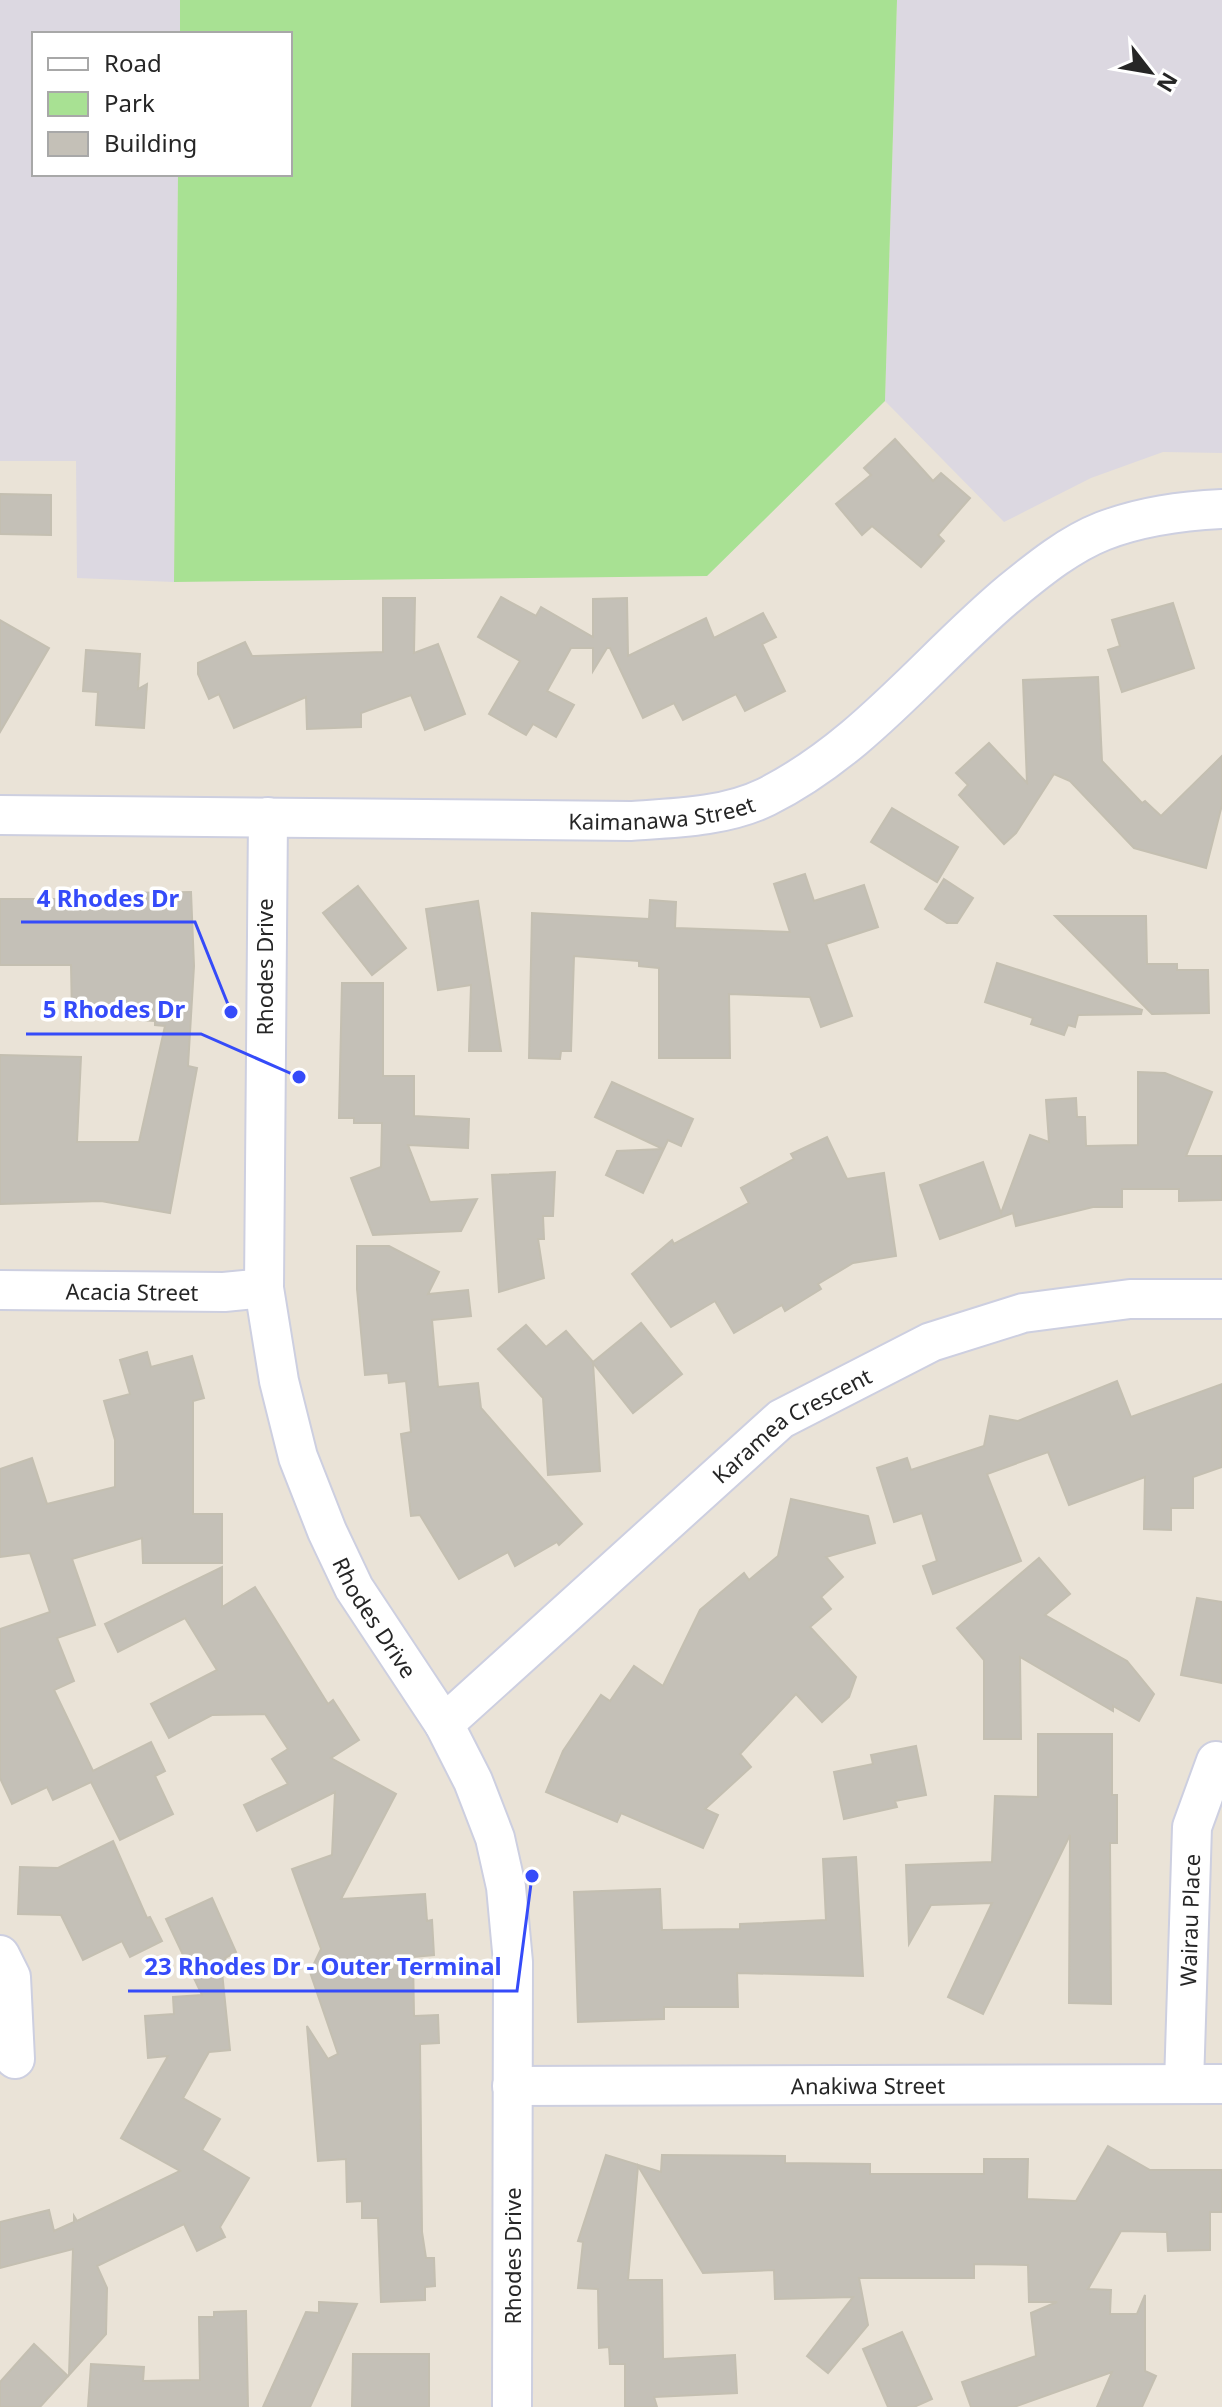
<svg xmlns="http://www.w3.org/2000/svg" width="1222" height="2407" viewBox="0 0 1222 2407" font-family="'Noto Sans',sans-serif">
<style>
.industrial{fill:#dcd8e1}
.green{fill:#a8e193}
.building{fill:#c4c0b7;stroke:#c4bfb1;stroke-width:2}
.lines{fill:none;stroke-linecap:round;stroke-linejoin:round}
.minor-casing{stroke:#cdcfe0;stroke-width:42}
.minor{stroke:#fff;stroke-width:38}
.labels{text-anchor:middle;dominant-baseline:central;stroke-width:7;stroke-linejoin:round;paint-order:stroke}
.street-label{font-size:22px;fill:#262626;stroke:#fff}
.leader{fill:none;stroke:#354bf9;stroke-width:3}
.callout-dot{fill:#354bf9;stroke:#fff;stroke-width:3}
.callout-label{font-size:24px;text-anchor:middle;font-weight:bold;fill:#354bf9;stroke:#fff;stroke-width:7;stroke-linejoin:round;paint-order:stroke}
</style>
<rect width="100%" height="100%" fill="#eae3d7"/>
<g class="industrial">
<path d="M0,0H180V34H34V174H178L174,582L77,578L76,461H0Z"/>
<path d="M897,0H1222V453L1163,452L1091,478L1004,522L885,401Z"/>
</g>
<path class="green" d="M180,0H897L885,401L707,576L174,582L178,174H290V34H180Z"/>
<g class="building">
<path d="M895,439L933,481L941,473L970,498L938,535L944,541L921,567L872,526L862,535L836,504L871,475L864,468Z"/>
<path d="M0,494L51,495V535L0,534Z"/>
<path d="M501,597L536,616L541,607L593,637V599L627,598L628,656L706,618L714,638L763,613L776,637L762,644L785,691L745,711L736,694L683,720L674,703L643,718L610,648H607L593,671V648H571L547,691L574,705L556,737L533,724L526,735L489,714L520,661L478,637Z"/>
<path d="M383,598H415L414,653L438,644L465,714L425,730L411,695L361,713V727L307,729L306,697L234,728L219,694L209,699L198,674V663L245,642L252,656L383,652Z"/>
<path d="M1173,603L1194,668L1122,692L1108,650L1120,646L1112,620Z"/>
<path d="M0,620L49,648L0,732Z"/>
<path d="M86,650L140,654L138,689L147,684L144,728L96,725L98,692L83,691Z"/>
<path d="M1098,677L1102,761L1142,803L1145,801L1161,816L1222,756V805L1206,868L1134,848L1070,781L1054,774L1016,833L1004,844L959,795L968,785L956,773L989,743L1027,783L1023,680Z"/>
<path d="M892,808L958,847L937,882L871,842Z"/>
<path d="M805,874L814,901L864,885L878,927L826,944L852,1016L821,1027L810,997L729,994L730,1058H659V968L639,966V961L574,956L571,1051H561L560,1059L529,1058L532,913L649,919L650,900L676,902L675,928L790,932L774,884Z"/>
<path d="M944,879L973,898L957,923H947L925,909Z"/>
<path d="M358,886L406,948L372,975L323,913Z"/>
<path d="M191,892L194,966L188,1066L197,1068L170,1213L101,1201L0,1204V1055L81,1057L77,1142H139L165,1026L155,1025V1021L72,1016L71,965H0V899H119V893Z"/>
<path d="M478,901L486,954L501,1051H469L471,985L438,990L426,909Z"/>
<path d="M1055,916H1146L1147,964H1177V970H1208L1209,1013L1152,1014Z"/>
<path d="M997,963L1142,1010L1141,1014L1078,1015L1075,1027L1068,1025L1064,1035L1031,1024L1033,1018L985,1002Z"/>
<path d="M342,983H383V1076H414V1116L469,1119L468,1148L408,1145L430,1202L477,1199L461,1231L373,1235L351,1178L381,1167L382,1123H354V1118H339Z"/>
<path d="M1138,1072L1165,1073L1212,1092L1186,1156H1222V1200L1179,1201V1189H1122V1207H1093L1016,1226L1013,1213L940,1239L920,1185L983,1162L1001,1213L1030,1135L1049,1142L1046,1100L1076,1098L1077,1117H1085L1086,1146L1138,1145Z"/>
<path d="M612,1082L693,1119L681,1146L668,1140L643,1193L606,1175L617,1151L663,1149L595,1117Z"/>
<path d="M827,1137L847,1179L884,1173L896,1256L853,1263L818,1284L821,1289L785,1311L782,1305L734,1333L715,1301L671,1327L632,1274L672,1240L674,1244L749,1203L741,1188L794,1159L791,1154Z"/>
<path d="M555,1172L553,1216H543L544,1239H538L544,1278L499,1292L492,1175Z"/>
<path d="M357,1246H389L439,1272L428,1294L468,1290L471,1316L432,1320L438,1387L478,1383L481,1408L582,1524L559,1545L557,1542L515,1566L508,1552L459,1579L420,1515L411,1516L401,1434L411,1432L406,1381L389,1383L388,1373L365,1375L357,1289Z"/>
<path d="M641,1323L682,1374L633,1413L593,1363L600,1471L548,1475L543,1398L498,1349L526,1325L546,1347L566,1331L593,1362Z"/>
<path d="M147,1352L151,1367L192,1356L204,1398L193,1401V1514H222V1563H143L142,1538L72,1559L95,1625L57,1638L74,1681L54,1690L93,1771L151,1742L165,1771L155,1776L173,1814L120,1840L91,1782L53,1800L47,1787L12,1804L0,1778V1629L50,1612L30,1553L0,1557V1469L32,1458L47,1504L115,1487V1440L104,1401L130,1394L120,1360Z"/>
<path d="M1117,1381L1131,1417L1222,1384V1467L1193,1477V1508H1171V1530L1144,1529L1145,1477L1069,1505L1048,1452L987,1474L1021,1561L933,1594L923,1566L937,1561L922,1513L894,1522L877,1468L907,1458L911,1470L984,1446L990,1416L1018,1421Z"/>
<path d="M791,1499L868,1516L875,1543L826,1557L843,1577L821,1597L831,1609L810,1627L856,1677L849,1697L822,1722L796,1694L740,1754L751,1767L705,1809L718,1815L703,1848L621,1813L617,1822L546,1792L563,1751L601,1695L610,1701L634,1666L663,1686L700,1610L744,1573L749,1580L778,1556Z"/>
<path d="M1039,1558L1070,1594L1045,1615L1127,1661L1154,1694L1139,1721L1113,1706V1711L1020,1657L1021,1739H984V1660L957,1628Z"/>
<path d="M222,1567V1607L255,1587L328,1704L333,1700L359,1740L331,1758L396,1794L341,1899L425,1894L427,1921L432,1920L434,1955L413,1957L414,2016L438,2015L439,2043L420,2044L422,2232L426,2258H434L435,2286L425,2287V2300L381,2302L378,2218H362V2201L347,2202L346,2159L318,2161L307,2026L328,2059L338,2054L310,1972L321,1949L292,1869L332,1855L335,1792L257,1831L244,1805L288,1784L272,1759L288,1749L265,1714L212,1715L169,1738L151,1704L217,1670L185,1618L118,1652L105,1624Z"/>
<path d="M1197,1598L1222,1602V1683L1181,1675Z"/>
<path d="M1038,1734H1112V1795H1117V1843H1110L1111,2004L1069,2003L1070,1835L983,2014L948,1997L992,1903L931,1905L909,1944L906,1865L992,1862L995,1796L1038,1797Z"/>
<path d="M916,1746L926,1795L895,1801L897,1807L844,1819L834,1772L873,1764L871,1755Z"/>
<path d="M113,1841L147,1918L150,1917L162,1941L130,1957L122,1941L83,1960L61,1915L18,1914L20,1867L58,1868Z"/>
<path d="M856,1857L863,1976L737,1973L738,2007H664V2019L578,2022L574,1892L660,1889L662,1930L740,1929V1924L826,1920L823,1859Z"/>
<path d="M212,1898L236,1952L225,1958L230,1968L222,1972L230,2050L209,2052L183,2098L220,2119L202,2150L249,2178L220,2227L225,2237L197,2251L184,2224L97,2266L107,2288L106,2334L69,2375L73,2249L0,2268V2222L49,2210L54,2231L74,2222V2216L77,2221L180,2171L121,2138L168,2056L148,2058L145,2016L174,2014L173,1997L202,1995L166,1919Z"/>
<path d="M1108,2146L1150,2170H1222V2212H1210V2250L1168,2251L1167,2232L1121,2231L1088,2289L1111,2290L1110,2314H1137L1145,2295V2371L1156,2376L1142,2407H1097L1112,2372L1014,2407H971L962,2382L1036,2356L1031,2313L1057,2302H1029L1028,2265L974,2264V2278H859L868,2325L828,2373L807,2356L853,2297L775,2299L774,2270L703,2273L638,2166L628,2280H662L663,2359L735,2355L737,2393L654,2397L657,2407H625V2364H610L609,2347L599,2348L598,2289L578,2288L583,2242L578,2241L606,2155L661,2172L662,2155L785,2156V2163L870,2164V2174H984V2159H1028L1027,2199L1076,2201Z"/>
<path d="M319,2302L357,2304L310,2407H263L306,2312L319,2313Z"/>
<path d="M246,2311L248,2407H88L91,2364L144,2367L143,2381L200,2380L199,2317H214V2312Z"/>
<path d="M902,2332L932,2399L914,2407H888L863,2349Z"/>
<path d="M34,2344L68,2376L40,2407H0V2382Z"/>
<path d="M353,2354H429V2407H352Z"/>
</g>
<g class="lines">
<g class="minor-casing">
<g id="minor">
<path id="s1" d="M0,815L630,821C675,818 725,817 766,797C864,748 930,659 1012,591C1040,568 1070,544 1103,531C1142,516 1181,511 1222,509"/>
<path id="s2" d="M268,817L264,1288L279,1381L298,1457L327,1531L354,1588L444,1724L473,1781L495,1838L506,1887L513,1962L512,2407"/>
<path id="s3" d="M0,1290L224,1292L264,1288"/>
<path id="s4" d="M444,1724L781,1419L931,1342L1023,1313L1130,1299H1222"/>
<path d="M0,1955L11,1977L15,2059"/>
<path id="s5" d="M1184,2084L1192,1827L1216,1761"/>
<path id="s6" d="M512,2086L1222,2084"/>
</g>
</g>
<use href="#minor" class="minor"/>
</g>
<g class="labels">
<g class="street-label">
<text stroke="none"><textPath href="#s1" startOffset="662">Kaimanawa Street</textPath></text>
<text transform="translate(264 967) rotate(-90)">Rhodes Drive</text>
<text stroke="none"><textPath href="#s3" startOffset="132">Acacia Street</textPath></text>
<text stroke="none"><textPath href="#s4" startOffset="460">Karamea Crescent</textPath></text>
<text stroke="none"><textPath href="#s2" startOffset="822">Rhodes Drive</textPath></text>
<text stroke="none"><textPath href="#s5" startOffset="164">Wairau Place</textPath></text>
<text stroke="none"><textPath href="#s6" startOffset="356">Anakiwa Street</textPath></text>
<text transform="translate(512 2256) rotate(-90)">Rhodes Drive</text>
</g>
</g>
<path class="leader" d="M231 1012L195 922H21M299 1077L201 1034H26M532 1876L517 1991H128"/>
<g class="callout-dot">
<circle cx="231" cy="1012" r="8"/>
<circle cx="299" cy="1077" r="8"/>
<circle cx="532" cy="1876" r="8"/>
</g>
<g class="callout-label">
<text x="108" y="907">4 Rhodes Dr</text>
<text x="114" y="1018">5 Rhodes Dr</text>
<text x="323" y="1975">23 Rhodes Dr - Outer Terminal</text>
</g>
<rect x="32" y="32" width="260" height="144" fill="#ffffff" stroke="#a8a8a8" stroke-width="2"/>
<rect x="48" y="58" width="40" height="12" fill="#ffffff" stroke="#a8a8a8" stroke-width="2"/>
<text x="104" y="72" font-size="24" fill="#262626">Road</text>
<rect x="48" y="92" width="40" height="24" fill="#a8e193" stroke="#a8a8a8" stroke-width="2"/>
<text x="104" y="112" font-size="24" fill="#262626">Park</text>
<rect x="48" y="132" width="40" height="24" fill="#c4c0b7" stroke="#a8a8a8" stroke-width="2"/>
<text x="104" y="152" font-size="24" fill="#262626">Building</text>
<g transform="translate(1150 72) rotate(121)" stroke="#ffffff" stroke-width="6" paint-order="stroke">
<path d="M0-6L14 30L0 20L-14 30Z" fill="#262626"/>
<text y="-12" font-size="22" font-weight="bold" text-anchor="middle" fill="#262626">N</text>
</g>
</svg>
